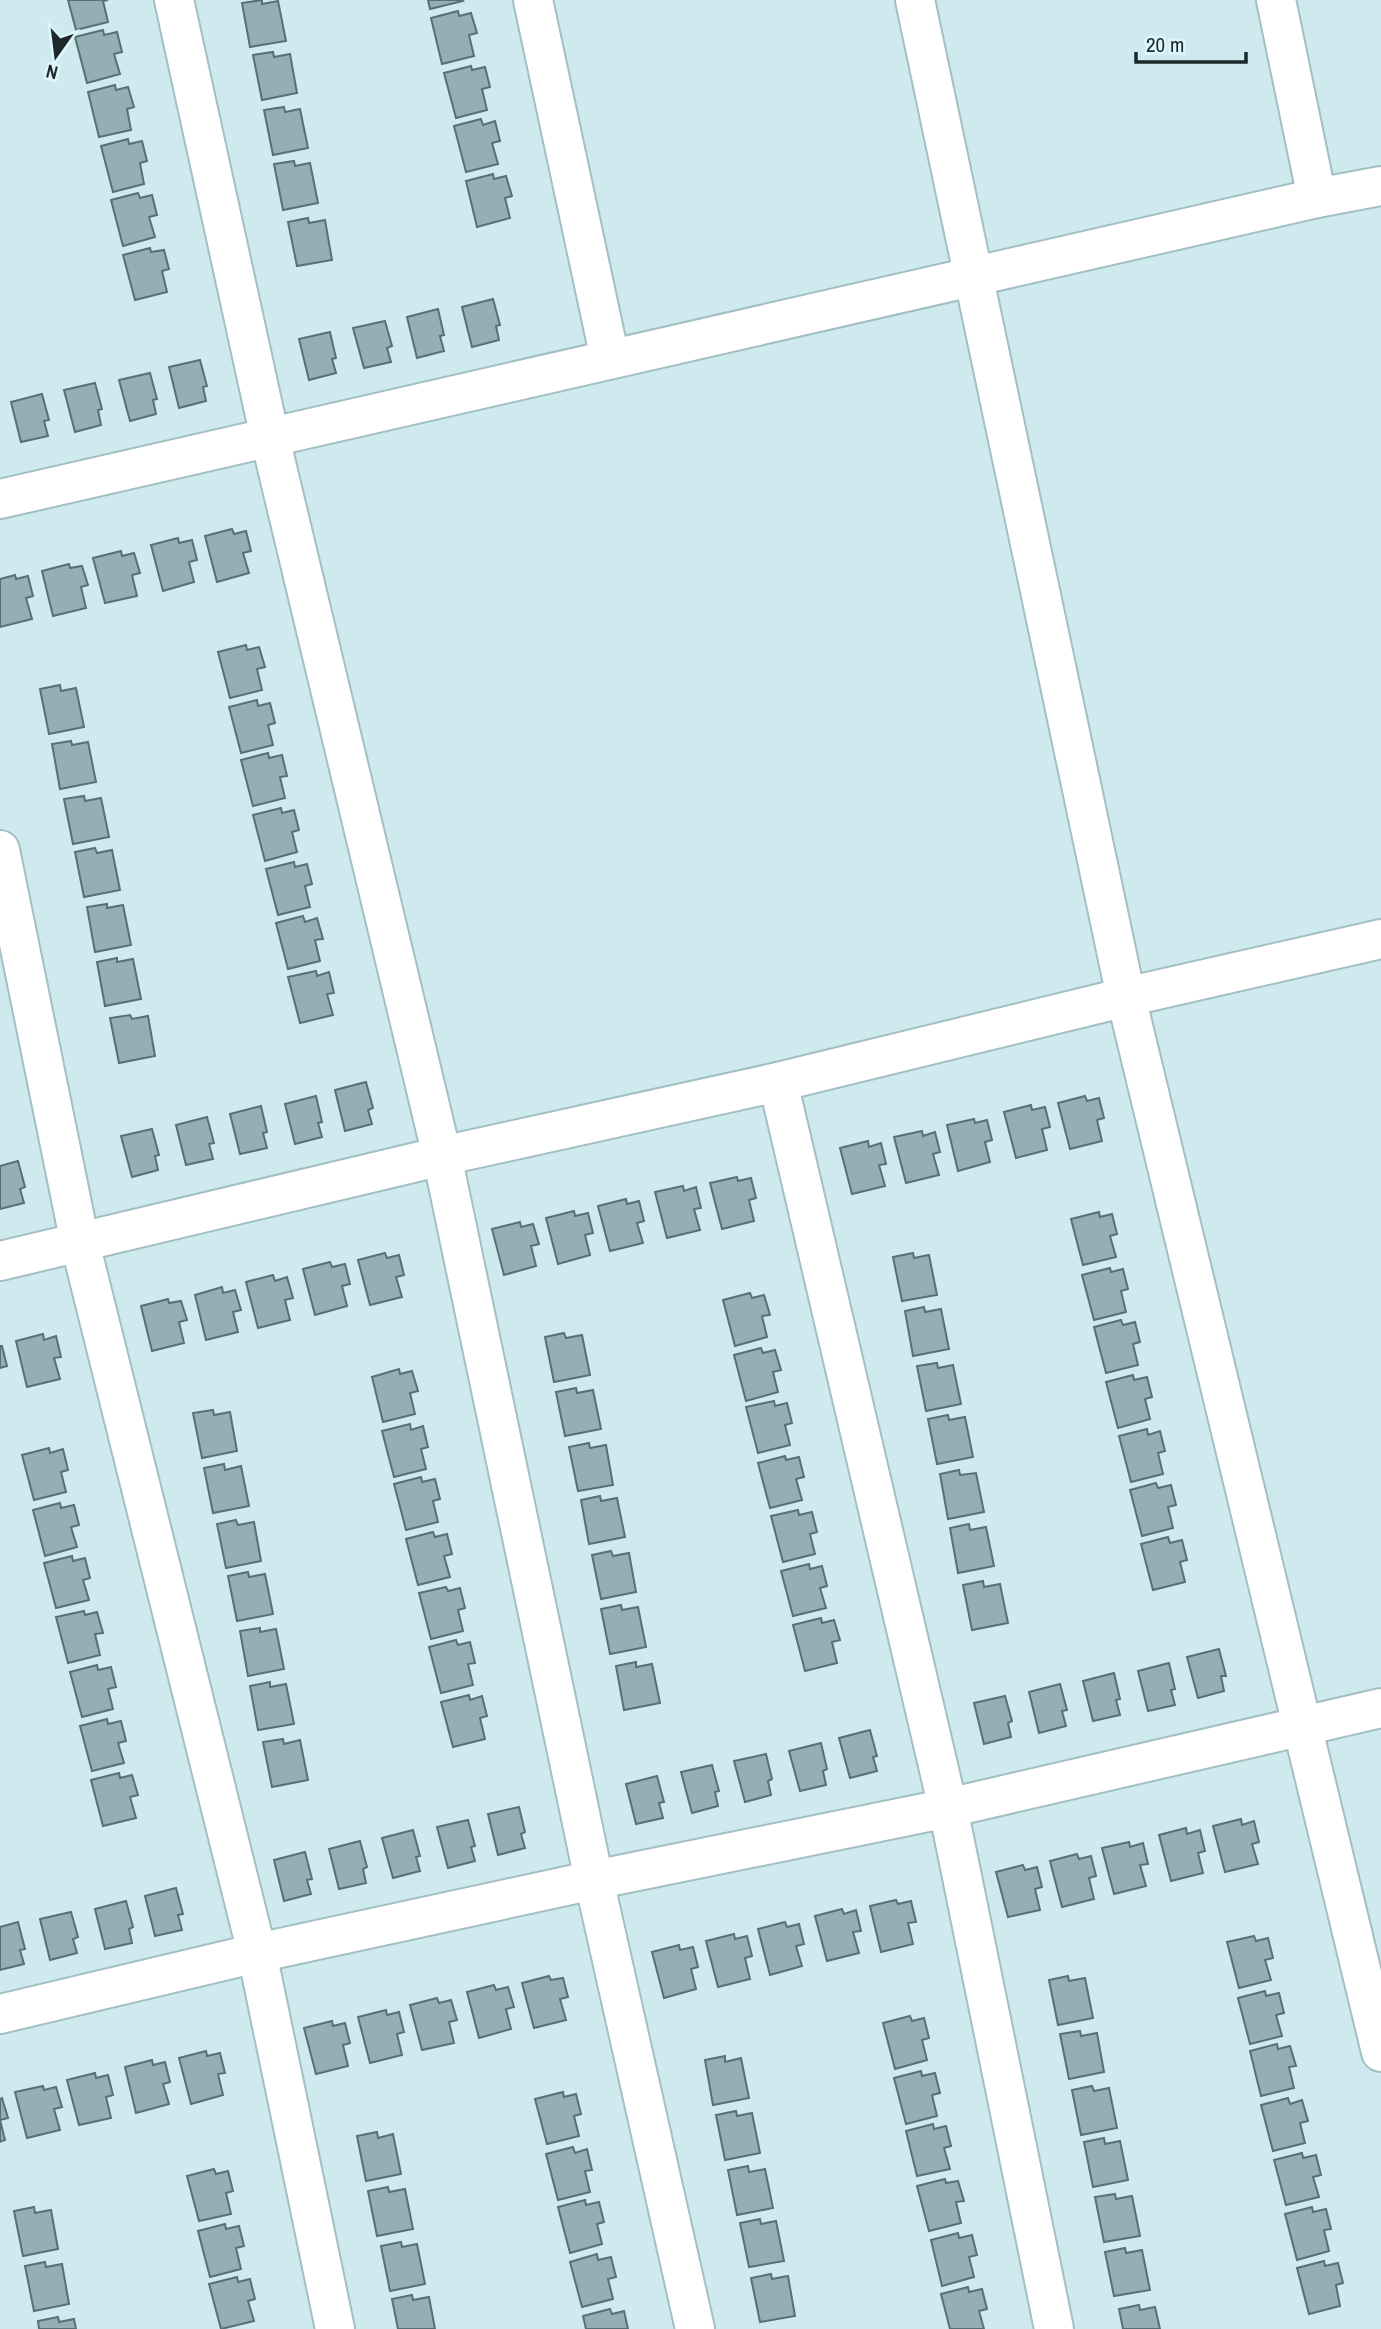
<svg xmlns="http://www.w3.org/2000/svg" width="1381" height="2329" viewBox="0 0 1381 2329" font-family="'Archivo Narrow',sans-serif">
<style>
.building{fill:#94afb4;stroke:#567075;stroke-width:2}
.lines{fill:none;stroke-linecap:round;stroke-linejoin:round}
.street-casing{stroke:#a3bfc4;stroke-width:42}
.street{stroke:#fff;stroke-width:38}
</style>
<rect width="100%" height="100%" fill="#ceeaef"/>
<g class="building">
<path d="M68,0H108L103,1L108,22L76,30Z"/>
<path d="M262,0V4L278,1L286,41L250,47L242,3Z"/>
<path d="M428,0H462L463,1L430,9Z"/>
<path d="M458,11L459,16L471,13L477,33L469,35L474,56L442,64L431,18Z"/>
<path d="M103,30L104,35L117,32L122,52L114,54L120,74L87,83L75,37Z"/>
<path d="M273,52L274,57L290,54L297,93L262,100L253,55Z"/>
<path d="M471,66L472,70L485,67L490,87L482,89L487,110L456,118L444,73Z"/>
<path d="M115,85L116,90L128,87L134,107L127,109L131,130L99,137L88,92Z"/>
<path d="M284,107L285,112L300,109L308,148L273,155L264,110Z"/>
<path d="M481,119L483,125L495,121L500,141L492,143L498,164L466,172L454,126Z"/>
<path d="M128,139L129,144L142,141L147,161L140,163L144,184L113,192L101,146Z"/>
<path d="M294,161L295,166L310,163L318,203L283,210L274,164Z"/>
<path d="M493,174L494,179L506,176L512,196L505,198L510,218L477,227L466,181Z"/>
<path d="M138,193L140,198L152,195L157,215L149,217L155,237L123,246L111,200Z"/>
<path d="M308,218L309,223L325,220L332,260L297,266L288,222Z"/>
<path d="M150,248L151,252L164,250L169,269L162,271L167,292L135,300L123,255Z"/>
<path d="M493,299L500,325L496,326L499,340L472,347L462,307Z"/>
<path d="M438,309L444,335L440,336L444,351L417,358L407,317Z"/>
<path d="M385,321L392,346L387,348L391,362L364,368L353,328Z"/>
<path d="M330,332L336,358L332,359L336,373L309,380L299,339Z"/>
<path d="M200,360L207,386L203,387L206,401L179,408L169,367Z"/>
<path d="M150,373L157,399L153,400L156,414L130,421L119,380Z"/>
<path d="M95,383L102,409L98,410L101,425L75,432L64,390Z"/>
<path d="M42,394L49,420L44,421L48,436L21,442L11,402Z"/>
<path d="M232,529L234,534L246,531L251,551L243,553L249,573L217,582L205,536Z"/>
<path d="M178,538L179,543L192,540L197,560L189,562L194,582L163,591L151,545Z"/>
<path d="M121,551L122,556L134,553L140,573L132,575L137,596L105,603L93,558Z"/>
<path d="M69,564L70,568L82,566L88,585L81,587L86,608L53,616L42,571Z"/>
<path d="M15,575L16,579L28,576L33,596L26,598L32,619L0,627V579Z"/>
<path d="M246,645L247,650L259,647L265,667L257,669L262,690L230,698L218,652Z"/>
<path d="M60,685L61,691L76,688L84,727L49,734L40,689Z"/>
<path d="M257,700L258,706L270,703L275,723L268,725L273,745L241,753L229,707Z"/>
<path d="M71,741L72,745L88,742L96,782L60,789L52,744Z"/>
<path d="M268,753L269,758L282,755L287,776L280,777L285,798L253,806L241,760Z"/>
<path d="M84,796L85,801L101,798L109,837L73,844L64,799Z"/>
<path d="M281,808L282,813L294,810L299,830L292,832L297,852L265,861L253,815Z"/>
<path d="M95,848L97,853L112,850L120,890L84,897L75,852Z"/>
<path d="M294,862L295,867L307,864L312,884L305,886L310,907L278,915L266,869Z"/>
<path d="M107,904V908L123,905L131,945L95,952L87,907Z"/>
<path d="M303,916L305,922L317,918L323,939L315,940L320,961L288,969L276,923Z"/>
<path d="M117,958V962L133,959L141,999L105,1006L97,962Z"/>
<path d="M316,971L317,976L329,972L334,993L327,994L333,1015L300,1023L288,977Z"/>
<path d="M130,1015L132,1019L148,1016L155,1056L119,1063L110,1018Z"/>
<path d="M366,1082L373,1108L368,1110L372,1124L345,1131L335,1090Z"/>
<path d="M316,1096L322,1122L318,1123L322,1137L295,1144L285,1104Z"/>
<path d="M1085,1096L1087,1101L1099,1098L1104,1118L1097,1120L1102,1141L1070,1149L1058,1103Z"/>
<path d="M1031,1105L1032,1110L1045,1107L1050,1127L1042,1129L1047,1150L1016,1158L1004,1112Z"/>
<path d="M261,1106L267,1132L263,1133L267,1148L240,1154L230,1114Z"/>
<path d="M207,1117L214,1143L209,1144L213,1159L186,1165L176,1125Z"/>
<path d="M974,1119L975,1123L987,1120L992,1140L985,1142L990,1162L958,1171L947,1125Z"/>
<path d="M152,1129L159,1155L155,1156L158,1170L132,1177L121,1136Z"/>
<path d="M922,1131L923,1136L935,1132L940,1152L933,1154L939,1175L906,1183L894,1137Z"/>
<path d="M868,1141L869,1147L881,1143L886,1164L879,1165L885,1186L852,1194L840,1148Z"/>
<path d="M18,1161L25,1187L20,1189L24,1203L0,1209V1166Z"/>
<path d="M737,1177L738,1181L751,1178L756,1198L749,1200L754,1221L722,1229L710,1183Z"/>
<path d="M683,1186L684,1191L696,1187L701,1208L694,1209L700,1230L667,1238L655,1192Z"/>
<path d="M626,1199L627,1204L639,1201L644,1221L637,1223L643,1243L610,1251L598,1206Z"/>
<path d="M574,1211L575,1216L588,1213L593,1233L585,1235L590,1255L558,1264L546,1218Z"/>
<path d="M1099,1212L1100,1217L1112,1214L1117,1234L1110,1236L1116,1257L1083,1265L1071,1219Z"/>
<path d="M520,1222L521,1227L533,1224L539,1244L531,1246L536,1266L504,1275L492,1229Z"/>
<path d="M385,1253L387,1258L399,1255L404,1275L396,1277L402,1297L370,1305L358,1260Z"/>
<path d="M913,1253L914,1258L929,1255L937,1295L902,1301L893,1257Z"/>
<path d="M330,1262L332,1267L345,1264L350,1284L342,1286L347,1306L315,1315L303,1269Z"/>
<path d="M1110,1268L1111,1272L1123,1269L1128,1289L1121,1291L1126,1312L1094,1320L1082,1275Z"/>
<path d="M273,1275L275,1281L287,1277L293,1298L285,1300L290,1320L258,1328L246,1282Z"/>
<path d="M222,1287L223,1293L235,1290L241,1310L233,1312L238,1332L206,1340L195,1295Z"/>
<path d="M750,1293L752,1298L764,1295L770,1315L762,1316L767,1337L735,1346L723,1300Z"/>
<path d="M168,1299L169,1303L181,1301L187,1320L179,1322L184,1343L152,1351L141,1306Z"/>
<path d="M924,1307L925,1312L941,1309L949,1349L913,1356L905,1311Z"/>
<path d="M1121,1320L1123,1325L1135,1322L1140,1342L1133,1344L1138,1365L1106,1373L1094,1327Z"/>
<path d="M564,1333L566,1338L582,1335L590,1375L554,1382L545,1337Z"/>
<path d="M43,1334L44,1340L56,1336L61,1357L54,1358L60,1379L27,1387L16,1341Z"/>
<path d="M0,1346H2L7,1366L0,1368Z"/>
<path d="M761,1348L763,1353L775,1350L781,1370L773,1372L778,1392L746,1401L734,1355Z"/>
<path d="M937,1363L938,1368L953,1365L961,1404L926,1411L917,1366Z"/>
<path d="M399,1369L400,1374L412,1371L418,1391L410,1393L415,1414L383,1422L372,1377Z"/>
<path d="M1133,1375L1134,1380L1147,1377L1152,1397L1145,1399L1150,1419L1118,1428L1106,1382Z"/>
<path d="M576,1388L577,1393L593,1390L601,1429L565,1436L556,1392Z"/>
<path d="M774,1401L775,1406L787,1403L792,1423L785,1425L790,1445L758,1453L746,1407Z"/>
<path d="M213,1410L214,1415L230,1412L237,1451L202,1458L193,1413Z"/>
<path d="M948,1415L949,1420L965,1417L973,1457L937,1464L928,1419Z"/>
<path d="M410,1424L411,1430L423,1426L428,1447L421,1449L426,1469L394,1477L382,1431Z"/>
<path d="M1147,1429L1148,1435L1160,1431L1165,1451L1158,1453L1163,1474L1131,1482L1119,1436Z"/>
<path d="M589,1443L590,1448L606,1445L613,1485L578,1491L569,1447Z"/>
<path d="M49,1448L50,1453L63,1449L68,1470L61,1472L66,1492L34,1500L22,1455Z"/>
<path d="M785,1456L786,1460L799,1457L804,1477L796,1479L802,1500L770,1508L758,1463Z"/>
<path d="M224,1464L225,1470L241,1466L249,1506L213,1513L204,1468Z"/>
<path d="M959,1470L960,1475L976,1473L984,1512L948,1519L940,1474Z"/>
<path d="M421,1477L422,1482L435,1479L440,1499L433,1501L438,1522L406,1530L394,1484Z"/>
<path d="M1156,1483L1158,1488L1171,1485L1176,1505L1168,1507L1173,1528L1142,1536L1130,1490Z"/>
<path d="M600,1496L601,1501L617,1498L625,1537L589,1544L581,1500Z"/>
<path d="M60,1503L61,1508L74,1505L79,1525L71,1527L77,1547L45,1556L33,1510Z"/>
<path d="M798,1510L799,1515L812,1512L817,1532L810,1534L815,1554L783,1562L771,1516Z"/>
<path d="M236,1520L238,1525L254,1522L261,1561L226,1568L217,1524Z"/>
<path d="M969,1524L970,1530L986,1527L994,1566L958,1573L950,1528Z"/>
<path d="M433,1532L435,1537L447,1534L452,1554L444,1556L450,1577L418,1585L406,1539Z"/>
<path d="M1168,1537L1170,1543L1182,1540L1187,1560L1180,1562L1185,1582L1153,1590L1141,1544Z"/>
<path d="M611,1551L613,1556L629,1553L636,1592L601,1599L592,1555Z"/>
<path d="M72,1556L73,1561L85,1558L90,1578L83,1580L89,1600L56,1608L44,1563Z"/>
<path d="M809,1564L810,1569L822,1566L827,1586L820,1588L826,1608L793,1616L781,1571Z"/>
<path d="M248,1572L249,1577L265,1574L273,1614L237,1621L228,1576Z"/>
<path d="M983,1581L984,1587L1000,1584L1008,1623L972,1630L963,1585Z"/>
<path d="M446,1587L448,1591L460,1588L465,1608L458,1610L463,1631L431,1639L419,1593Z"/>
<path d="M621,1605L622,1610L638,1607L646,1647L610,1654L601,1609Z"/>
<path d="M84,1611L85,1615L97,1612L103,1633L95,1634L100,1655L68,1663L56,1617Z"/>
<path d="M821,1618L822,1623L834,1620L840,1640L832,1642L837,1663L805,1671L793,1625Z"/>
<path d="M260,1628V1632L276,1629L284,1669L248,1676L240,1631Z"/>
<path d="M456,1640L458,1645L470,1642L475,1663L468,1664L473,1685L441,1693L429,1647Z"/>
<path d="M1219,1649L1226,1676H1221L1224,1691L1198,1698L1187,1657Z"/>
<path d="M636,1662V1667L652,1664L660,1703L624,1710L616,1666Z"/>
<path d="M1169,1663L1175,1689L1171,1690L1175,1705L1148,1711L1138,1671Z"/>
<path d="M97,1665L98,1670L111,1667L116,1687L108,1689L113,1709L82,1717L70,1672Z"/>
<path d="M1114,1673L1120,1699L1116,1700L1120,1715L1093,1721L1083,1681Z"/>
<path d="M270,1682V1687L286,1684L294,1724L258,1730L250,1686Z"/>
<path d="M1060,1684L1067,1710L1062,1711L1066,1726L1039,1733L1029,1692Z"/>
<path d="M469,1695L470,1700L482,1696L487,1716L480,1718L485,1739L453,1747L441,1702Z"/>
<path d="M1005,1696L1012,1721L1008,1723L1011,1737L984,1744L974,1703Z"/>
<path d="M107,1719L108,1724L121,1721L126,1741L118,1743L124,1763L92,1771L80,1726Z"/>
<path d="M870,1730L877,1756L873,1757L877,1771L850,1778L839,1738Z"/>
<path d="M283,1739L284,1744L300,1740L308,1780L272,1787L263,1742Z"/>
<path d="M821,1743L827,1769L823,1771L826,1785L800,1791L789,1751Z"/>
<path d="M766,1754L772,1779L768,1781L771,1795L745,1802L734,1761Z"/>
<path d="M712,1765L719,1791L715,1792L718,1806L692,1813L681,1772Z"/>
<path d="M119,1773L120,1778L132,1775L138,1795L130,1797L136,1818L103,1826L91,1780Z"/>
<path d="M657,1776L664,1802L659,1803L663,1818L636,1824L626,1784Z"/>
<path d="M519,1807L525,1832L521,1834L525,1848L498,1855L488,1814Z"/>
<path d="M1241,1819L1242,1825L1254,1821L1259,1842L1252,1844L1258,1864L1225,1872L1213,1826Z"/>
<path d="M468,1820L475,1846L471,1847L475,1861L448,1868L437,1827Z"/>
<path d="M1186,1828L1187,1834L1200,1830L1205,1851L1198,1853L1203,1873L1171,1881L1159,1835Z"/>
<path d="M413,1830L420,1856L416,1857L420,1871L393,1878L382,1838Z"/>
<path d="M360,1841L367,1867L363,1869L366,1883L339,1889L329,1849Z"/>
<path d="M1129,1842L1130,1847L1143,1843L1148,1864L1140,1865L1146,1886L1114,1894L1102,1848Z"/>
<path d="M305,1852L312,1879L307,1880L311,1894L284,1901L274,1860Z"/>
<path d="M1077,1854L1079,1859L1091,1856L1096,1876L1089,1878L1094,1899L1062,1907L1050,1861Z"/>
<path d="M1023,1865L1025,1870L1037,1867L1042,1887L1035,1889L1040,1910L1008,1917L996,1872Z"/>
<path d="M176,1888L183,1914L178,1915L182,1930L155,1936L145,1896Z"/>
<path d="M896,1900L898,1904L911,1901L916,1922L908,1923L913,1944L881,1952L870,1906Z"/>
<path d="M126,1901L133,1927L129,1929L132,1943L105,1949L95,1909Z"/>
<path d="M842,1909L844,1914L856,1910L861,1931L853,1932L859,1953L827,1961L815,1916Z"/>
<path d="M71,1912L78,1937L73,1939L77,1953L50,1960L40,1919Z"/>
<path d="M18,1922L25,1949L20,1950L24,1964L0,1970V1927Z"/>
<path d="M785,1922L787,1927L799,1924L804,1944L796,1946L802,1966L770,1975L758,1929Z"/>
<path d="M734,1934L735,1939L747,1936L752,1956L745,1958L750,1979L718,1987L706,1941Z"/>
<path d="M1254,1936L1256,1941L1268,1938L1273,1958L1265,1960L1271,1980L1239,1988L1227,1942Z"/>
<path d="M679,1945L680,1950L693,1947L698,1967L691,1969L696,1989L664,1998L652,1952Z"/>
<path d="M549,1976L551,1980L563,1978L568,1997L560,1999L566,2020L534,2028L522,1983Z"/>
<path d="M1068,1976L1069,1981L1085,1978L1093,2018L1058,2025L1049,1980Z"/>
<path d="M494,1985L496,1990L508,1987L514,2007L506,2009L511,2029L479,2038L467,1992Z"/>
<path d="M1265,1991L1266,1996L1279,1993L1284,2013L1276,2015L1282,2036L1250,2044L1238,1998Z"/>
<path d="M437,1998L439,2003L451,2000L457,2020L449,2022L454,2043L422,2050L410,2005Z"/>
<path d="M386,2010L387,2015L399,2012L404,2032L397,2034L402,2055L370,2063L358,2017Z"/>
<path d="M910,2016L912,2021L924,2018L929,2038L922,2040L927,2060L895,2069L883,2023Z"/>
<path d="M332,2021L333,2026L345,2023L350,2043L343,2045L348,2066L316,2074L304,2028Z"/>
<path d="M1080,2031L1081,2036L1097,2033L1104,2072L1069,2079L1060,2034Z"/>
<path d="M1277,2044L1278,2049L1290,2046L1296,2066L1289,2067L1294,2088L1261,2096L1250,2051Z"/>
<path d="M206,2051L207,2056L220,2053L225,2073L218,2074L223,2095L191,2104L179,2058Z"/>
<path d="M725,2056V2062L741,2058L749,2098L713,2105L705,2060Z"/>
<path d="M152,2060L153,2065L165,2062L170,2082L163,2084L169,2104L136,2113L125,2067Z"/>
<path d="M921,2071L922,2076L935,2073L940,2093L932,2095L937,2116L906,2124L894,2078Z"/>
<path d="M95,2073L96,2078L108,2075L113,2095L106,2097L111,2118L79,2125L67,2080Z"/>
<path d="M43,2086L44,2090L56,2087L62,2107L54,2109L60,2130L27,2138L15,2092Z"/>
<path d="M1092,2086L1094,2091L1109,2088L1117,2128L1081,2135L1072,2090Z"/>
<path d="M563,2092L564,2097L576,2094L581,2114L574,2116L579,2136L547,2144L535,2099Z"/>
<path d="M2,2098L8,2118L0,2120L5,2140L0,2142V2099Z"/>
<path d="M1288,2098L1290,2104L1302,2100L1308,2121L1300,2123L1305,2143L1273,2151L1261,2105Z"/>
<path d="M736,2111L737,2116L752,2113L760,2153L725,2160L716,2115Z"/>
<path d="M933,2124L934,2129L946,2126L951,2146L944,2148L950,2169L917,2176L906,2131Z"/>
<path d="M377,2132L378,2138L393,2134L401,2174L366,2181L357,2136Z"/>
<path d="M1104,2138L1105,2144L1120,2141L1128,2180L1093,2187L1084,2142Z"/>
<path d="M573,2147L575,2153L587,2149L592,2170L585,2171L590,2192L558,2200L546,2154Z"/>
<path d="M1302,2153L1303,2158L1316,2155L1321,2175L1313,2177L1319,2197L1286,2205L1274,2160Z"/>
<path d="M748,2166L749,2172L765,2169L773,2208L737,2215L728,2170Z"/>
<path d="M214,2169L216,2174L228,2171L233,2191L226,2193L231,2214L199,2221L187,2176Z"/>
<path d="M945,2179L946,2183L958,2181L964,2201L956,2202L961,2223L929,2231L917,2186Z"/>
<path d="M388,2187L389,2192L405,2189L413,2229L377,2236L368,2191Z"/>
<path d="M1115,2194L1116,2199L1132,2196L1140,2236L1104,2242L1095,2197Z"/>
<path d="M585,2200L586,2205L599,2202L604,2222L597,2224L602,2244L570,2253L558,2207Z"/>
<path d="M34,2207L35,2213L51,2210L58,2249L23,2256L14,2211Z"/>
<path d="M1312,2207L1313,2212L1326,2209L1331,2229L1324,2230L1329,2251L1297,2260L1285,2214Z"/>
<path d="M760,2219L761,2224L776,2221L784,2261L749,2267L740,2223Z"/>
<path d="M225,2224L226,2229L239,2226L244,2246L236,2248L241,2269L210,2277L198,2231Z"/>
<path d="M958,2233L959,2238L972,2235L977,2255L969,2257L974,2277L942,2286L931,2240Z"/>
<path d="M401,2242L402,2247L417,2244L425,2284L390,2291L381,2246Z"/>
<path d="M1125,2248L1126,2253L1142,2250L1150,2290L1114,2296L1105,2252Z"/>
<path d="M597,2254L598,2260L611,2257L616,2277L608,2279L613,2299L582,2307L570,2262Z"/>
<path d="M1324,2261L1325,2266L1338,2263L1343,2283L1336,2285L1340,2306L1309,2314L1297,2268Z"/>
<path d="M45,2262L46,2267L62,2264L69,2304L34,2311L25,2266Z"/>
<path d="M771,2274L772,2279L788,2276L795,2316L760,2322L751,2278Z"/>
<path d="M237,2277L238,2282L250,2279L255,2299L248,2301L254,2321L221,2329L209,2284Z"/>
<path d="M968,2287L969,2292L982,2289L987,2309L979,2311L984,2329H950L941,2294Z"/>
<path d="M412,2295L413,2300L429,2297L435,2329H398L392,2299Z"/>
<path d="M1139,2305L1140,2310L1155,2307L1160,2329H1123L1119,2309Z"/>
<path d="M610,2309L612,2314L624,2311L628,2329H586L583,2316Z"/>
<path d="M58,2317L59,2322L74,2319L76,2329H39L38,2321Z"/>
</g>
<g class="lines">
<g class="street-casing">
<g id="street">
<path d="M174,0L270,438L442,1156L594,1880L695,2329"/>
<path d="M533,0L610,359"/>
<path d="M915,0L1126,997L1381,2052"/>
<path d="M1276,0L1317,198"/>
<path d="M0,499L1317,198L1381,186"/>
<path d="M0,850L80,1243L257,1953L335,2329"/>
<path d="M778,1082L948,1808L1054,2329"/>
<path d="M0,1261L442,1156L778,1082L1126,997L1381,939"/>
<path d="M0,2014L257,1953L594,1880L948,1808L1381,1708"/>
</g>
</g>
<use href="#street" class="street"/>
</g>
<g transform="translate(56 56) rotate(194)" stroke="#dbf7fd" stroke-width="5" paint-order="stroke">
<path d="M0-5L12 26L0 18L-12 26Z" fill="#1e282a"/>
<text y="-10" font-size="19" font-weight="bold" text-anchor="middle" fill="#1e282a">N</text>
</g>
<path d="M1136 52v10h110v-10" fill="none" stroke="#1e282a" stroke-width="3.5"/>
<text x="1146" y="52" font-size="21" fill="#1e282a" stroke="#dbf7fd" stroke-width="5" paint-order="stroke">20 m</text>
</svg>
